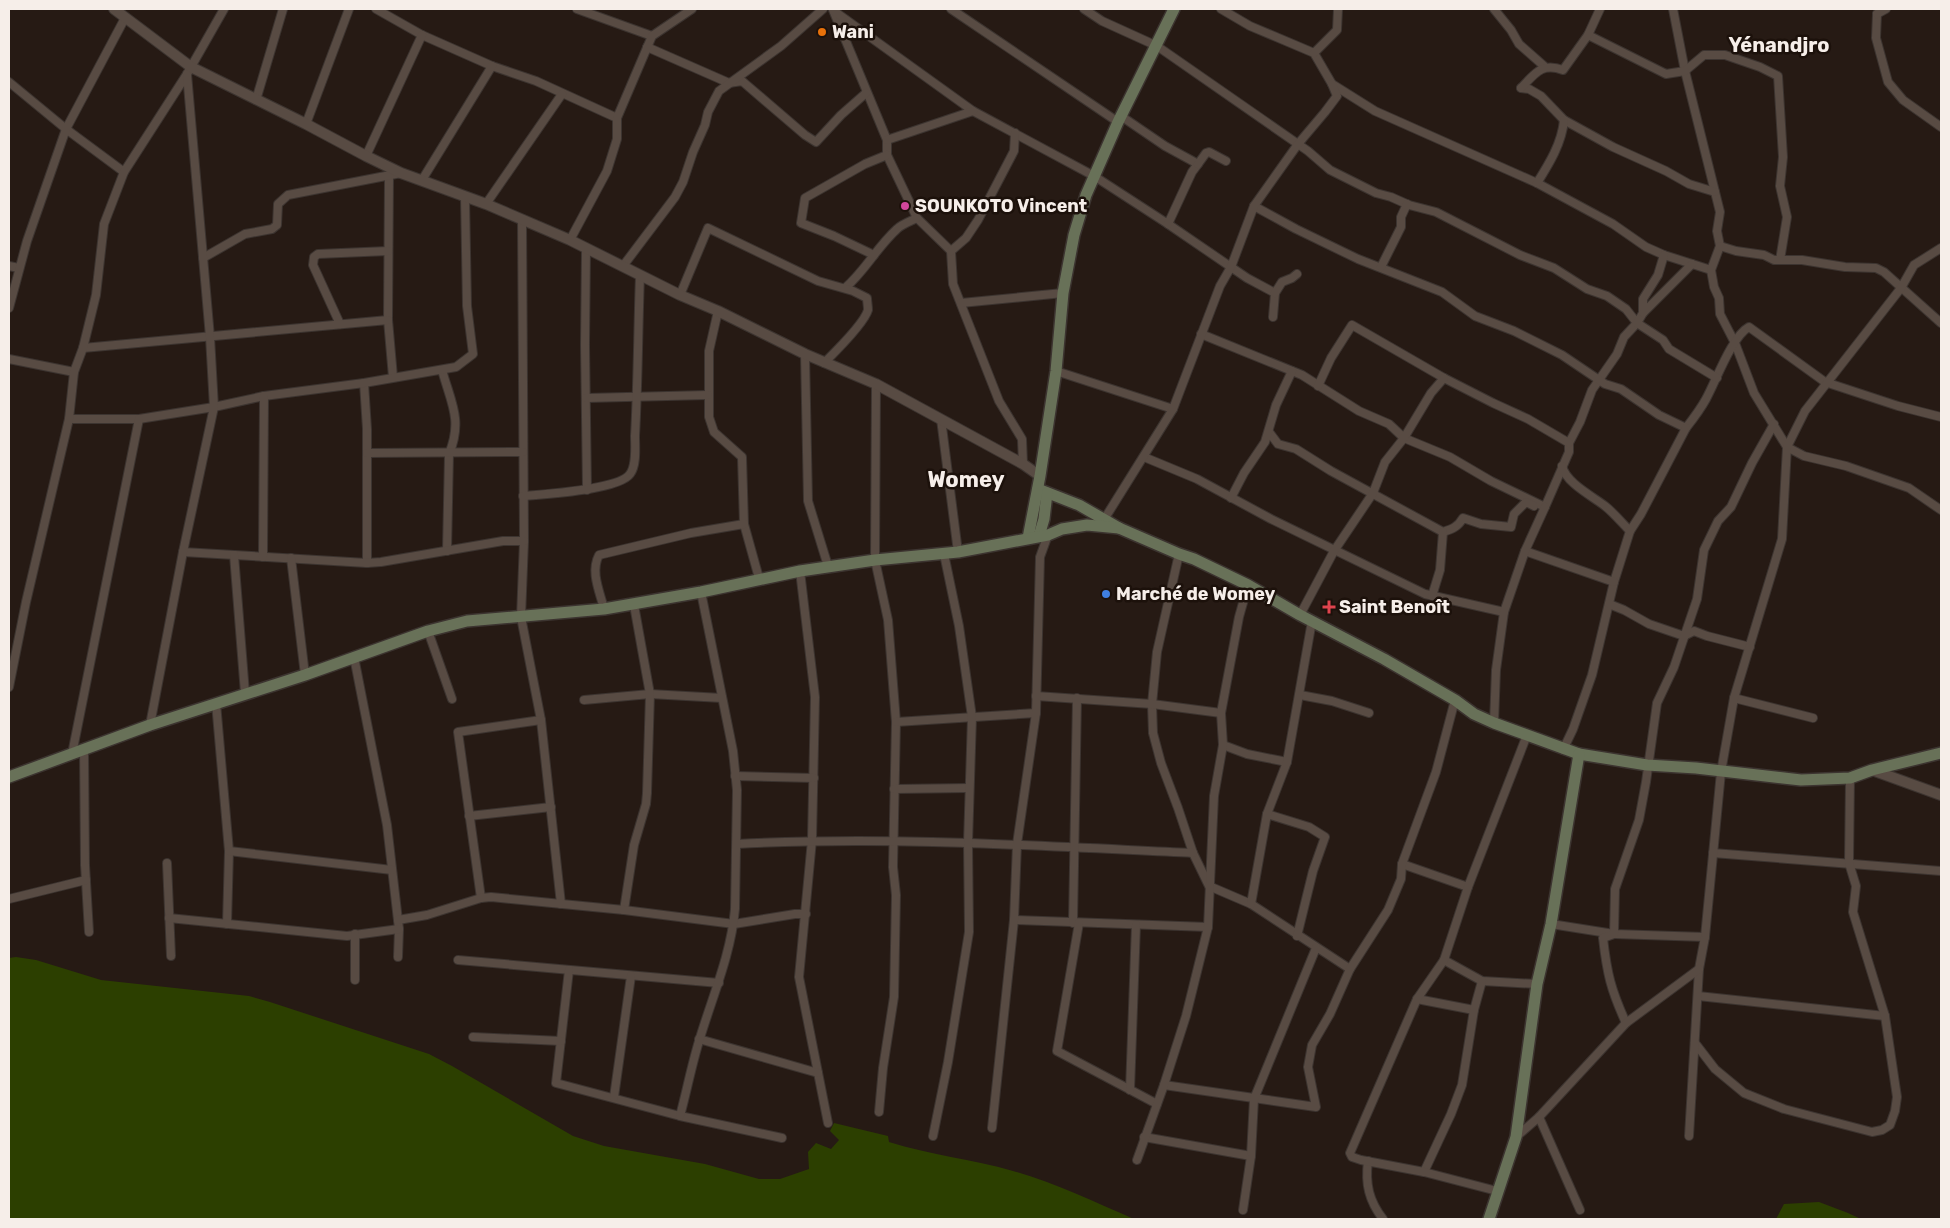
<svg xmlns="http://www.w3.org/2000/svg" width="1950" height="1228" viewBox="0 0 1950 1228" font-family="Rubik,sans-serif">
<style>
.green{fill:#2c3f00}
.lines{fill:none;stroke-linecap:round;stroke-linejoin:round}
.minor-casing{stroke:#3c3430;stroke-width:10}
.tertiary-casing{stroke:#3c3430;stroke-width:12}
.secondary-casing{stroke:#3c3430;stroke-width:14}
.minor{stroke:#584b43;stroke-width:8}
.tertiary{stroke:#584b43;stroke-width:10}
.secondary{stroke:#687158;stroke-width:11}
.food-dot{fill:#e8710a;stroke:#1c110b;stroke-width:2}
.hotel-dot{fill:#d1479c;stroke:#1c110b;stroke-width:2}
.shop-dot{fill:#3f7fe0;stroke:#1c110b;stroke-width:2}
.health-dot{fill:#e0444e;stroke:#1c110b;stroke-width:2}
.labels{text-anchor:middle;dominant-baseline:central;stroke-width:5;stroke-linejoin:round;paint-order:stroke}
.poi-label{font-size:18px;font-weight:bold;fill:#f6eee9;stroke:#1c110b;text-anchor:start}
.quarter-label{font-size:20px;font-weight:bold;fill:#f6eee9;stroke:#1c110b}
.district-label{font-size:22px;font-weight:bold;fill:#f6eee9;stroke:#1c110b}
</style>
<rect width="100%" height="100%" fill="#261a14"/>
<g class="green">
<path d="M16,957L36,960L101,980L249,996L270,1002L429,1054L452,1066L573,1136L604,1146L705,1164L759,1179H780L809,1169L808,1152L816,1143L831,1149L839,1140L830,1131L834,1123L888,1136L889,1142C930,1155 972,1159 1013,1171C1055,1183 1094,1202 1134,1219H9V958Z"/>
<path d="M1819,1202L1848,1213L1861,1219H1776L1784,1204Z"/>
</g>
<g class="lines">
<g class="minor-casing">
<g id="minor">
<path d="M376,9L422,35L492,66L536,81L617,118"/>
<path d="M577,9L652,36"/>
<path d="M951,9L1118,122"/>
<path d="M1084,9L1102,21L1157,46L1308,151L1330,170L1376,193L1391,197L1409,205L1436,212L1520,255L1554,268L1587,289L1607,296L1626,309L1637,323L1624,337L1617,354L1592,390L1580,422L1569,443V452L1545,507L1491,481L1450,457L1404,438L1389,424L1359,411L1302,375L1201,334"/>
<path d="M1221,9L1250,26L1314,53L1332,84L1375,111L1537,183L1613,224L1646,247L1664,255L1711,270"/>
<path d="M1494,9L1511,30L1519,44L1544,66"/>
<path d="M1673,9L1685,71L1720,212L1717,231L1720,246L1711,270L1714,287L1719,298L1720,314L1735,343L1754,393L1787,447L1804,456L1846,466L1909,488L1941,510"/>
<path d="M833,10L887,140V155L917,218L951,251L953,284L999,401L1022,439L1023,464"/>
<path d="M834,11L973,111L1094,176L1168,224L1247,278L1275,293L1273,317"/>
<path d="M1877,14L1876,38L1888,82L1903,100L1941,127"/>
<path d="M1877,14L1886,9"/>
<path d="M1588,35L1666,74L1685,71L1704,55H1725L1760,67L1778,76L1783,157L1780,186L1787,217L1780,260"/>
<path d="M647,47L729,83L742,81L805,135L816,142L841,115L866,93"/>
<path d="M1314,53L1337,30L1338,9"/>
<path d="M9,82L66,129L124,172"/>
<path d="M1521,88L1529,89L1541,96L1564,120L1613,147L1666,171L1689,184L1715,192"/>
<path d="M1521,88C1535,74 1541,62 1563,70L1588,35L1600,9"/>
<path d="M256,100L283,9"/>
<path d="M1121,116L1165,146L1198,164L1192,172L1168,224"/>
<path d="M306,124L349,9"/>
<path d="M887,140L973,111"/>
<path d="M366,156L422,35"/>
<path d="M1198,164L1206,153L1209,152L1226,161"/>
<path d="M389,176L388,320L393,377"/>
<path d="M422,180L492,66"/>
<path d="M1537,183C1549,164 1562,143 1564,120"/>
<path d="M486,204L562,94"/>
<path d="M1254,206L1296,229L1358,259L1442,292L1475,316L1514,331L1562,355L1605,384L1621,389L1659,415L1686,428C1693,419 1700,410 1706,399C1716,381 1732,336 1749,327L1825,382L1898,406L1941,417"/>
<path d="M522,219L524,541L521,617L541,720L561,904"/>
<path d="M570,240L607,171L617,139V118L652,36L692,9"/>
<path d="M1720,246L1736,251L1764,255L1774,260H1802L1845,267L1876,268L1884,272L1941,323"/>
<path d="M586,248L585,345L587,490"/>
<path d="M951,251L966,238L978,220L1014,151L1015,133"/>
<path d="M874,255L834,236L801,223L805,198L865,164L887,155"/>
<path d="M1664,255L1658,275L1643,299V313L1637,323L1663,340L1669,349L1717,378"/>
<path d="M203,258L245,234L272,229L277,225L278,204L288,195L401,173"/>
<path d="M9,266L19,268"/>
<path d="M623,266L675,197L683,182L693,152L705,125L708,112L719,91L781,46L823,9"/>
<path d="M1381,267L1401,227V217L1407,204"/>
<path d="M845,288C865,271 877,247 897,229C902,224 911,221 917,218"/>
<path d="M1275,293L1282,282L1292,278L1297,274"/>
<path d="M680,295L708,228L818,281L853,291L867,298C867,301 868,306 868,310C864,324 835,352 824,363"/>
<path d="M961,303L1063,293"/>
<path d="M9,308L27,241L66,129L125,18"/>
<path d="M718,311L709,351V417L714,432L742,457L744,524L759,578"/>
<path d="M1643,313L1692,264"/>
<path d="M340,324L313,265L314,257L318,254L388,251"/>
<path d="M83,348L388,320"/>
<path d="M805,354L808,501L828,566"/>
<path d="M9,359L74,372"/>
<path d="M442,370C451,403 463,420 449,454L447,551"/>
<path d="M1056,371L1173,409"/>
<path d="M364,383L367,429V563"/>
<path d="M876,384L875,560L888,620L896,722L893,867L896,895L894,997L883,1068L879,1112"/>
<path d="M1318,386L1331,358L1352,325L1444,378L1493,403L1528,419L1569,443"/>
<path d="M586,398L708,395"/>
<path d="M69,419H139L214,407L264,396L364,383L456,367L473,354L467,306L465,197"/>
<path d="M941,419L958,552"/>
<path d="M1269,432L1278,444L1296,449L1331,471L1443,532C1452,529 1458,527 1463,518L1481,524L1511,527L1514,514L1526,502L1534,506"/>
<path d="M367,453L523,452"/>
<path d="M1144,457L1197,479L1271,519L1425,594L1504,612"/>
<path d="M1562,466C1566,483 1592,496 1605,506C1614,513 1622,523 1630,531L1614,582L1592,675L1573,729L1563,750"/>
<path d="M523,496C544,494 619,490 630,474C637,465 635,446 635,436C638,382 638,329 640,275"/>
<path d="M1231,498L1244,473L1265,442L1276,405L1292,371"/>
<path d="M1105,518L1173,409L1220,286L1231,267L1254,206L1298,144L1325,112L1337,96L1332,84"/>
<path d="M1630,531L1641,514L1686,428"/>
<path d="M1525,551L1614,582"/>
<path d="M183,552L367,563L381,562L503,541H524"/>
<path d="M1179,554L1157,652L1152,704L1153,733L1161,763L1178,808L1193,853L1209,886L1251,904L1350,969"/>
<path d="M234,555L245,693"/>
<path d="M263,557L264,396"/>
<path d="M291,558L305,675"/>
<path d="M800,571L815,697L812,840L799,977L828,1123"/>
<path d="M1432,596L1440,570L1443,532"/>
<path d="M1609,604L1624,610L1649,624L1684,636L1694,631L1707,636L1750,647"/>
<path d="M604,609C600,592 590,572 599,555L691,533L744,524"/>
<path d="M1300,615L1334,551L1373,493L1385,462L1404,438L1431,393L1444,378"/>
<path d="M428,631L452,699"/>
<path d="M354,657L387,825L399,929L398,957"/>
<path d="M9,687L26,602L69,419L74,372L83,348L96,295L104,224L124,172L187,74L224,9"/>
<path d="M1300,695L1332,701L1369,713"/>
<path d="M1036,696L1152,704L1221,713"/>
<path d="M1734,698L1813,718"/>
<path d="M584,700L650,694L722,698"/>
<path d="M216,703L229,851L227,924"/>
<path d="M896,722L1036,713"/>
<path d="M1494,723L1496,670L1504,612L1525,551L1545,507"/>
<path d="M150,725L183,552L214,407L210,337L187,74"/>
<path d="M1223,745L1247,754L1287,762"/>
<path d="M84,749L85,865L89,932"/>
<path d="M72,754L139,419"/>
<path d="M735,776L814,778"/>
<path d="M894,789L969,788"/>
<path d="M1267,814L1309,827L1325,837L1313,871L1297,936"/>
<path d="M469,816L551,807"/>
<path d="M737,844C889,836 1041,846 1193,853"/>
<path d="M229,851L392,870"/>
<path d="M1713,853L1941,871"/>
<path d="M167,863L171,956"/>
<path d="M1402,864L1468,887"/>
<path d="M481,898L458,732L541,720"/>
<path d="M9,899L86,880"/>
<path d="M1251,904L1267,814L1287,762L1312,621"/>
<path d="M624,910L634,845L646,804L647,793L650,694L634,605"/>
<path d="M169,918L347,936L399,929"/>
<path d="M398,920L427,915L481,898L491,897L624,910L734,924L795,914H806"/>
<path d="M1014,920L1208,927"/>
<path d="M1073,923L1077,698"/>
<path d="M1079,923L1057,1051L1157,1104"/>
<path d="M1551,924L1614,934L1705,937"/>
<path d="M458,960L719,983"/>
<path d="M1444,960L1482,981L1537,984"/>
<path d="M569,970L556,1083L680,1116L782,1138"/>
<path d="M355,980V934"/>
<path d="M1698,996L1885,1016"/>
<path d="M1417,999L1474,1010"/>
<path d="M1626,1023C1611,990 1607,974 1603,938L1614,934L1615,889L1639,820L1646,782L1657,703L1674,667L1697,599L1704,550L1718,521L1731,507L1752,463L1774,424"/>
<path d="M473,1037L561,1041"/>
<path d="M699,1039L818,1073"/>
<path d="M1695,1043L1715,1069L1744,1093L1784,1109L1872,1132L1882,1130L1890,1125L1895,1111L1897,1097L1885,1016L1853,912L1856,886L1849,863L1850,778"/>
<path d="M1164,1085L1316,1107L1308,1067L1312,1045L1330,1014L1350,969L1388,910L1401,879L1402,864L1436,772L1455,700"/>
<path d="M1130,1090L1136,925"/>
<path d="M614,1097L631,976"/>
<path d="M680,1116C687,1090 692,1063 700,1038C713,995 731,954 735,909L737,790L733,751L701,592"/>
<path d="M1539,1117L1580,1210"/>
<path d="M992,1128L1014,920L1017,844L1036,713L1040,557L1048,535"/>
<path d="M933,1136L948,1062L969,932L968,843L972,717L959,626L944,554"/>
<path d="M1689,1136L1699,969L1705,937L1721,772L1734,698L1782,539L1787,447L1805,411L1901,288L1914,265L1941,248"/>
<path d="M1144,1137L1251,1156"/>
<path d="M1516,1137L1539,1117L1626,1023L1699,969"/>
<path d="M1137,1160L1164,1085L1186,1016L1208,927L1214,796L1223,745L1221,713L1239,617L1248,585"/>
<path d="M1368,1161C1365,1184 1369,1201 1383,1219"/>
<path d="M1424,1172L1451,1114L1462,1085L1474,1010L1482,981"/>
<path d="M1497,1191L1424,1172L1361,1160L1352,1157L1350,1153L1417,999L1444,960L1468,887L1527,735"/>
<path d="M1243,1210L1251,1156L1254,1099L1316,948"/>
</g>
</g>
<g class="tertiary-casing">
<g id="tertiary">
<path d="M114,9L191,67L306,124L366,156L401,173L486,204L570,240L680,295L718,311L805,354L876,384L1023,464L1040,476"/>
<path d="M1872,770L1941,795"/>
</g>
</g>
<g class="secondary-casing">
<g id="secondary">
<path d="M1038,489L1079,505L1119,528L1179,554L1194,559L1248,585L1300,615L1384,659L1455,700L1474,714L1494,723L1579,754L1647,765L1696,768L1801,780L1850,778L1872,770L1941,753"/>
<path d="M1039,536L1044,519L1047,493"/>
<path d="M1028,538L1040,476L1056,371L1063,293L1074,235L1086,195L1118,122L1174,9"/>
<path d="M9,777L150,725L305,675L428,631L467,621L604,609L701,592L800,571L875,560L958,552L1048,535L1062,529L1087,525L1119,528"/>
<path d="M1489,1219L1516,1137L1537,984L1551,924L1579,754"/>
</g>
</g>
<use href="#minor" class="minor"/>
<use href="#tertiary" class="tertiary"/>
<use href="#secondary" class="secondary"/>
</g>
<circle class="food-dot" cx="822" cy="32" r="5"/>
<circle class="hotel-dot" cx="905" cy="206" r="5"/>
<circle class="shop-dot" cx="1106" cy="594" r="5"/>
<path class="health-dot" d="M1326.5 599.5h5v5h5v5h-5v5h-5v-5h-5v-5h5z"/>
<g class="labels">
<g class="poi-label">
<text x="832" y="32">Wani</text>
<text x="915" y="206">SOUNKOTO Vincent</text>
<text x="1116" y="594">Marché de Womey</text>
<text x="1339" y="607">Saint Benoît</text>
</g>
<g class="quarter-label">
<text x="1779" y="45">Yénandjro</text>
</g>
<g class="district-label">
<text x="966" y="479">Womey</text>
</g>
</g>
<rect width="1950" height="1228" fill="none" stroke="#f6eee9" stroke-width="20"/>
</svg>
